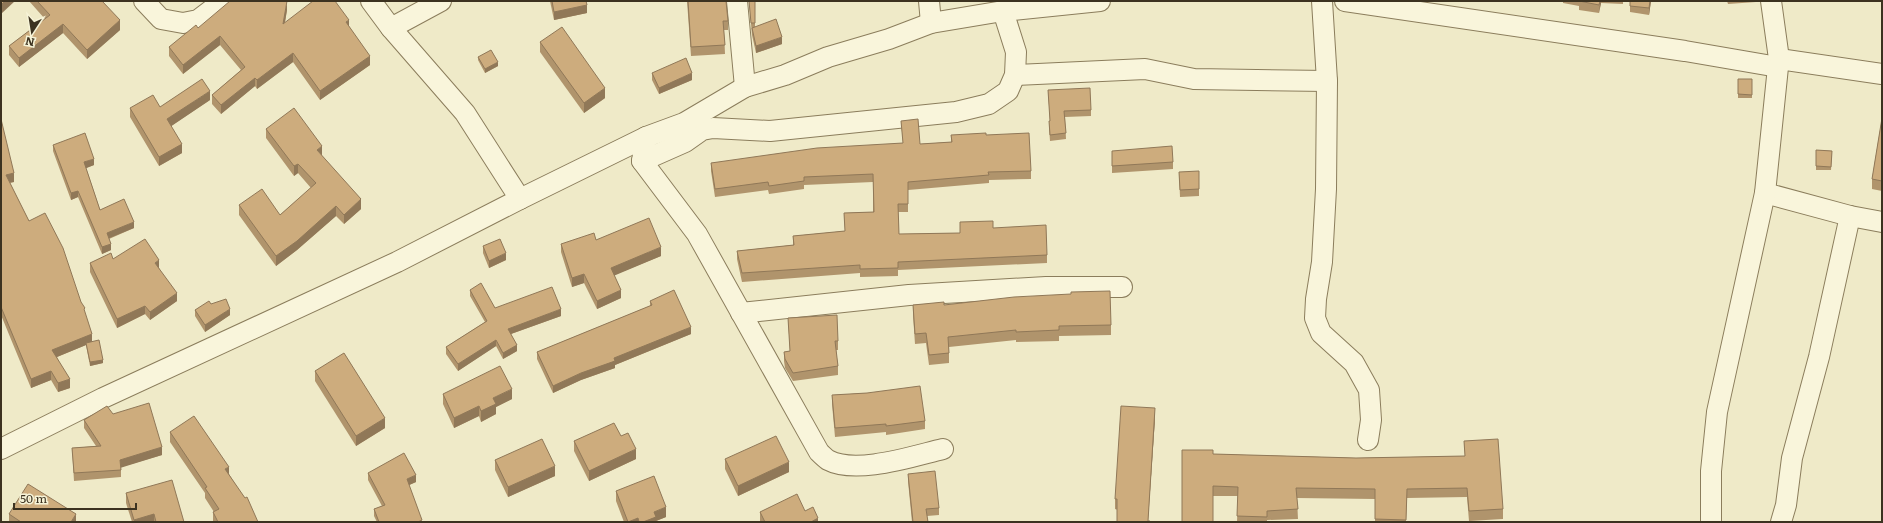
<svg xmlns="http://www.w3.org/2000/svg" width="1883" height="523" viewBox="0 0 1883 523" font-family="Literata,serif">
<style>
.lines{fill:none;stroke-linecap:round;stroke-linejoin:round}
.minor-casing{stroke:#8b7d5c;stroke-width:22}
.minor{stroke:#f9f5db;stroke-width:20}
.wall{fill:#b0946c}
.shaded-wall{fill:#907858}
.building{fill:#cdac7d;stroke:#907858}
</style>
<rect width="100%" height="100%" fill="#efeac8"/>
<g class="lines">
<g class="minor-casing">
<g id="minor">
<path d="M144,1L161,19L183,23L198,20L223,1"/>
<path d="M371,1L391,28L465,113L520,199"/>
<path d="M737,1L745,87"/>
<path d="M929,1L931,23"/>
<path d="M1322,1L1327,81L1326,189L1322,262L1316,299L1315,318L1321,333L1354,363L1369,390L1371,420L1368,440"/>
<path d="M1345,1L1685,51L1778,67L1779,59L1882,74"/>
<path d="M1771,1L1779,59"/>
<path d="M391,28L441,1"/>
<path d="M1015,75L1145,69L1194,79L1327,81"/>
<path d="M646,137L642,161L697,234L819,452C822,455 825,458 828,460C856,475 913,456 943,449"/>
<path d="M642,161L685,142L702,130L713,128L770,131L956,112L989,104L1008,91L1015,75L1016,52L1003,11"/>
<path d="M1765,193L1850,216L1882,222"/>
<path d="M741,313L909,295L1046,287H1122"/>
<path d="M1,449L103,398L397,262L520,199L646,137L684,123L745,87L785,75L828,57L889,39L931,23L1003,11L1100,1"/>
<path d="M1711,522V471L1717,412L1765,193L1778,67"/>
<path d="M1781,522L1786,505L1792,458L1819,357L1850,216"/>
</g>
</g>
<use href="#minor" class="minor"/>
</g>
<g class="wall">
<path d="M29,1H102L120,30L87,59L63,33L19,67L9,55V46L45,19Z"/>
<path d="M550,1H586L587,13L554,20Z"/>
<path d="M687,1H726L728,21V30H724L725,54L691,56Z"/>
<path d="M749,1H755V27L782,44L756,53L752,35Z"/>
<path d="M1563,1H1623V4L1601,3L1599,13L1579,10V6L1563,3Z"/>
<path d="M1630,1H1651L1649,15L1630,12Z"/>
<path d="M1727,1H1756V2L1728,4Z"/>
<path d="M287,10L285,23L349,27L370,65L320,100L293,62L257,89L255,86L221,114L212,104V95L241,70L220,45L183,74L169,56V47L198,28Z"/>
<path d="M540,42L605,98L584,113L540,52Z"/>
<path d="M478,57L498,66L485,73L478,60Z"/>
<path d="M652,73L692,80L659,94L652,80Z"/>
<rect x="1738" y="79" width="14" height="19"/>
<path d="M1048,90L1091,110V116L1065,117L1066,139L1050,141L1049,127V121H1050Z"/>
<path d="M210,100L171,126L182,153L159,166L130,117V108L160,107Z"/>
<path d="M1882,118V191L1872,189V179Z"/>
<path d="M1,119L14,182L10,183L29,221L81,302L85,314L92,341L103,363L90,366L86,345L57,357L70,388L58,392L51,380L31,388L1,315Z"/>
<path d="M901,121L920,144L951,142V135H986L1031,171V179L989,180V183L908,190V212H898L899,234L960,233V222L993,228L1047,255V263L898,270V276L860,277V273L742,282L737,259V251L793,245V236L845,231L844,213L873,212V182L804,185V189L769,194L768,190L715,197L711,171V163L903,143Z"/>
<path d="M266,129L322,156L361,209L344,224L336,216L297,250L276,266L239,215V205L280,215L311,188L298,173L294,176L266,138Z"/>
<path d="M53,145L94,165L86,168L100,210L134,228L109,239L111,250L102,254L78,197L71,200L53,151Z"/>
<path d="M1816,150L1832,151L1831,170H1816Z"/>
<path d="M1112,151L1173,162V169L1112,173Z"/>
<path d="M1179,172L1199,189V196L1180,197Z"/>
<path d="M596,240L661,256L614,275L621,298L597,309L584,283L572,287L561,252V244Z"/>
<path d="M483,246L506,260L489,268L483,253Z"/>
<path d="M113,259L159,268L177,301L150,320L145,314L117,328L90,272V263Z"/>
<path d="M470,290L495,308L561,316L511,334L517,351L503,359L496,346L458,371L446,354V347L485,322L470,296Z"/>
<path d="M650,301L691,334L615,365V368L581,380L553,393L537,359V352L650,306Z"/>
<path d="M211,304L230,315L205,332L195,316V310Z"/>
<path d="M913,305H944L1111,325V335L1059,336V341L1016,342V340L949,347V363L929,365L926,343L915,344L913,315Z"/>
<path d="M788,318L838,341V350H836L838,366V375L793,381L785,368L784,361V352L790,351Z"/>
<path d="M315,371L385,428L356,446L315,381Z"/>
<path d="M867,393L925,421V429L886,435V432L835,437L832,404V395Z"/>
<path d="M443,394L512,399L496,407V414L481,422L479,416L454,428L443,404Z"/>
<path d="M113,414L162,455L121,467V477L74,481L72,448L96,446L84,428V420Z"/>
<path d="M1155,418L1148,521L1115,509V499Z"/>
<path d="M170,432L229,474L258,522H213V512H214L205,498V493L170,442Z"/>
<path d="M621,436L636,459L589,481L574,451V441Z"/>
<path d="M1464,441L1503,509V519L1469,521L1467,497L1407,498L1406,522H1375V499L1297,498L1298,519L1267,520V522H1237L1238,496H1213V454L1356,458L1465,456Z"/>
<path d="M725,459L789,472L738,496L725,469Z"/>
<path d="M495,460L555,476L508,497L495,470Z"/>
<path d="M368,473L416,482L409,485L422,522H377L374,516V509L382,506L368,480Z"/>
<path d="M908,474L939,508V515L927,516L928,522H912L908,481Z"/>
<path d="M616,491L666,517L656,521V522H624L616,501Z"/>
<path d="M126,493L184,522H132L126,503Z"/>
<path d="M805,511L818,522H760V512Z"/>
<path d="M9,514L76,522H9Z"/>
</g>
<g class="shaded-wall">
<path d="M5,1H15L1,14V5Z"/>
<path d="M287,1V10L283,32V24Z"/>
<path d="M1600,1H1601V3L1599,13Z"/>
<path d="M1650,1H1651L1649,15V8Z"/>
<path d="M587,5V13L554,20V12Z"/>
<path d="M120,20V30L87,59V50Z"/>
<path d="M349,20V29L346,22Z"/>
<path d="M63,24V33L19,67V58Z"/>
<path d="M220,36V45L183,74V65Z"/>
<path d="M782,37V44L756,53V46Z"/>
<path d="M293,53V62L257,89V80Z"/>
<path d="M370,56V65L320,100V91Z"/>
<path d="M498,62V66L485,73V69Z"/>
<path d="M692,73V80L659,94V88Z"/>
<path d="M255,78V86L221,114V105Z"/>
<path d="M605,88V98L584,113V103Z"/>
<path d="M210,91V100L167,129V119Z"/>
<path d="M182,144V153L159,166V157Z"/>
<path d="M322,146V156L317,150Z"/>
<path d="M94,159V165L84,169V162Z"/>
<path d="M298,164V173L294,176V166Z"/>
<path d="M14,173V182L6,183V175Z"/>
<path d="M78,191V197L71,200V193Z"/>
<path d="M361,199V209L344,224V215Z"/>
<path d="M336,206V216L297,250L276,266V256Z"/>
<path d="M134,222V228L107,239V233Z"/>
<path d="M111,244V250L102,254V247Z"/>
<path d="M661,247V256L611,277V268Z"/>
<path d="M506,253V260L489,268V261Z"/>
<path d="M159,260V269L155,263Z"/>
<path d="M584,274V283L572,287V278Z"/>
<path d="M621,290V298L597,309V301Z"/>
<path d="M177,293V301L150,320V312Z"/>
<path d="M145,306V314L117,328V319Z"/>
<path d="M230,309V315L205,332V325Z"/>
<path d="M561,309V316L508,335V329Z"/>
<path d="M691,327V334L615,365V368L581,380L553,393V386L614,358Z"/>
<path d="M92,334V342L86,343V345L52,359V350Z"/>
<path d="M496,340V346L458,371V364Z"/>
<path d="M517,345V351L503,359V353Z"/>
<path d="M103,360V363L90,366V362Z"/>
<path d="M51,371V380L31,388V379Z"/>
<path d="M70,379V388L58,392V383Z"/>
<path d="M512,389V399L496,407V414L481,422V411L493,398Z"/>
<path d="M479,406V416L454,428V418Z"/>
<path d="M1155,408V418L1148,522Z"/>
<path d="M385,418V428L356,446V436Z"/>
<path d="M162,447V455L120,468V460Z"/>
<path d="M636,449V459L589,481V471Z"/>
<path d="M789,462V472L738,496V486Z"/>
<path d="M555,466V476L508,497V487Z"/>
<path d="M229,467V477L225,469Z"/>
<path d="M416,475V482L407,486V479Z"/>
<path d="M666,507V517L656,521V522H643L654,512Z"/>
<path d="M76,514V522H71Z"/>
<path d="M154,514V522H134V520Z"/>
<path d="M638,518V522H628Z"/>
<path d="M818,518V522H811Z"/>
</g>
<g class="building">
<path d="M1,1H5L1,5Z"/>
<path d="M37,1H102L120,20L87,50L63,24L19,58L9,46L50,15Z"/>
<path d="M230,1H287L283,24L313,1H335L349,20L346,22L370,56L320,91L293,53L257,80L255,78L221,105L212,95L245,67L220,36L183,65L169,47L196,25L198,28Z"/>
<path d="M552,1H586L587,5L554,12Z"/>
<path d="M688,1H726L728,21H723L725,45L691,47Z"/>
<path d="M749,1H755V23H751Z"/>
<path d="M1579,1H1600L1599,5Z"/>
<path d="M1630,1H1650L1649,8L1630,6Z"/>
<path d="M776,19L782,37L756,46L752,28Z"/>
<path d="M562,27L605,88L584,103L540,42Z"/>
<path d="M491,50L498,62L485,69L478,57Z"/>
<path d="M686,58L692,73L659,88L652,73Z"/>
<path d="M202,79L210,91L167,119L182,144L159,157L130,108L153,95L160,107Z"/>
<path d="M1738,79H1752V95L1738,94Z"/>
<path d="M1090,88L1091,110L1064,111L1066,133L1050,135L1049,121H1050L1048,90Z"/>
<path d="M294,108L322,146L317,150L361,199L344,215L336,206L297,241L276,256L239,205L262,189L280,215L316,183L298,164L294,166L266,129Z"/>
<path d="M1882,118V181L1872,179Z"/>
<path d="M1,119L14,173L6,175L29,221L45,213L63,248L81,302L85,308L84,309L92,334L52,350L70,379L58,383L51,371L31,379L1,307Z"/>
<path d="M918,119L920,144L952,142L951,135L986,133V135L1029,133L1031,171L988,172L989,175L908,182V204H898L899,234L960,233V222L993,221V228L1046,225L1047,255L898,262V268L860,269V265L742,273L737,251L794,245L793,236L845,231L844,213L874,212L873,174L804,177V181L769,186L768,182L715,189L711,163L817,148L903,143L901,121Z"/>
<path d="M85,133L94,159L84,162L100,210L124,199L134,222L107,233L111,244L102,247L78,191L71,193L53,145Z"/>
<path d="M1172,146L1173,162L1112,166V151Z"/>
<path d="M1816,150L1832,151L1831,167L1816,166Z"/>
<path d="M1199,171V189L1180,190L1179,172Z"/>
<path d="M649,218L661,247L611,268L621,290L597,301L584,274L572,278L561,244L594,233L596,240Z"/>
<path d="M145,239L159,260L155,263L177,293L150,312L145,306L117,319L90,263L111,253L113,259Z"/>
<path d="M500,239L506,253L489,261L483,246Z"/>
<path d="M481,283L495,308L552,287L561,309L508,329L517,345L503,353L496,340L458,364L446,347L487,321L470,290Z"/>
<path d="M674,290L691,327L614,358L615,361L581,373L553,386L537,352L652,305L650,301Z"/>
<path d="M1110,291L1111,325L1059,326V330L1016,332V330L948,337L949,353L929,355L926,333L915,334L913,305L944,302V305L1014,297L1071,294V292Z"/>
<path d="M226,299L230,309L205,325L195,310L209,301L211,304Z"/>
<path d="M837,315L838,341H835L838,366L793,373L785,359L784,352L790,351L788,318Z"/>
<path d="M99,340L103,360L90,362L86,343Z"/>
<path d="M344,353L385,418L356,436L315,371Z"/>
<path d="M500,366L512,389L493,398L496,404L481,411L479,406L454,418L443,394Z"/>
<path d="M920,386L925,421L886,426V424L835,428L832,395L867,393Z"/>
<path d="M149,403L162,447L120,460L121,470L74,473L72,448L101,446L84,420L107,406L113,414Z"/>
<path d="M1121,406L1155,408L1148,521H1150V522H1117V499H1115Z"/>
<path d="M194,416L229,467L225,469L245,498L247,497L258,522H218L213,512L219,509L205,488L207,487L170,432Z"/>
<path d="M614,423L621,436L628,433L636,449L589,471L574,441Z"/>
<path d="M776,436L789,462L738,486L725,459Z"/>
<path d="M542,439L555,466L508,487L495,460Z"/>
<path d="M1498,439L1503,509L1469,511L1467,488L1407,489L1406,520L1375,519V489L1296,488L1298,509L1267,511V517L1237,516L1238,487L1213,486V522H1182V450H1213V454L1356,458L1465,456L1464,441Z"/>
<path d="M404,453L416,475L407,479L422,520L418,522H379L374,509L385,505L368,473Z"/>
<path d="M935,471L939,508L926,509L928,522H913L908,474Z"/>
<path d="M654,476L666,507L654,512L656,517L643,522H639L638,518L628,522L616,491Z"/>
<path d="M172,480L184,522H156L154,514L134,520L126,493Z"/>
<path d="M28,484L76,514L71,522H21L9,514Z"/>
<path d="M797,494L805,511L813,507L818,518L811,522H765L760,512Z"/>
</g>
<rect width="1883" height="523" fill="none" stroke="#3c3220" stroke-width="4"/>
<g transform="translate(32 32) rotate(192)" stroke="#f6f3d7" stroke-width="3" paint-order="stroke">
<path d="M0-3L7 15L0 10L-7 15Z" fill="#3c3220"/>
<text y="-6" font-size="11" font-weight="bold" text-anchor="middle" fill="#3c3220">N</text>
</g>
<path d="M14 503v6h122v-6" fill="none" stroke="#3c3220" stroke-width="2"/>
<text x="20" y="503" font-size="12" fill="#3c3220" stroke="#f6f3d7" stroke-width="3" paint-order="stroke">50 m</text>
</svg>
